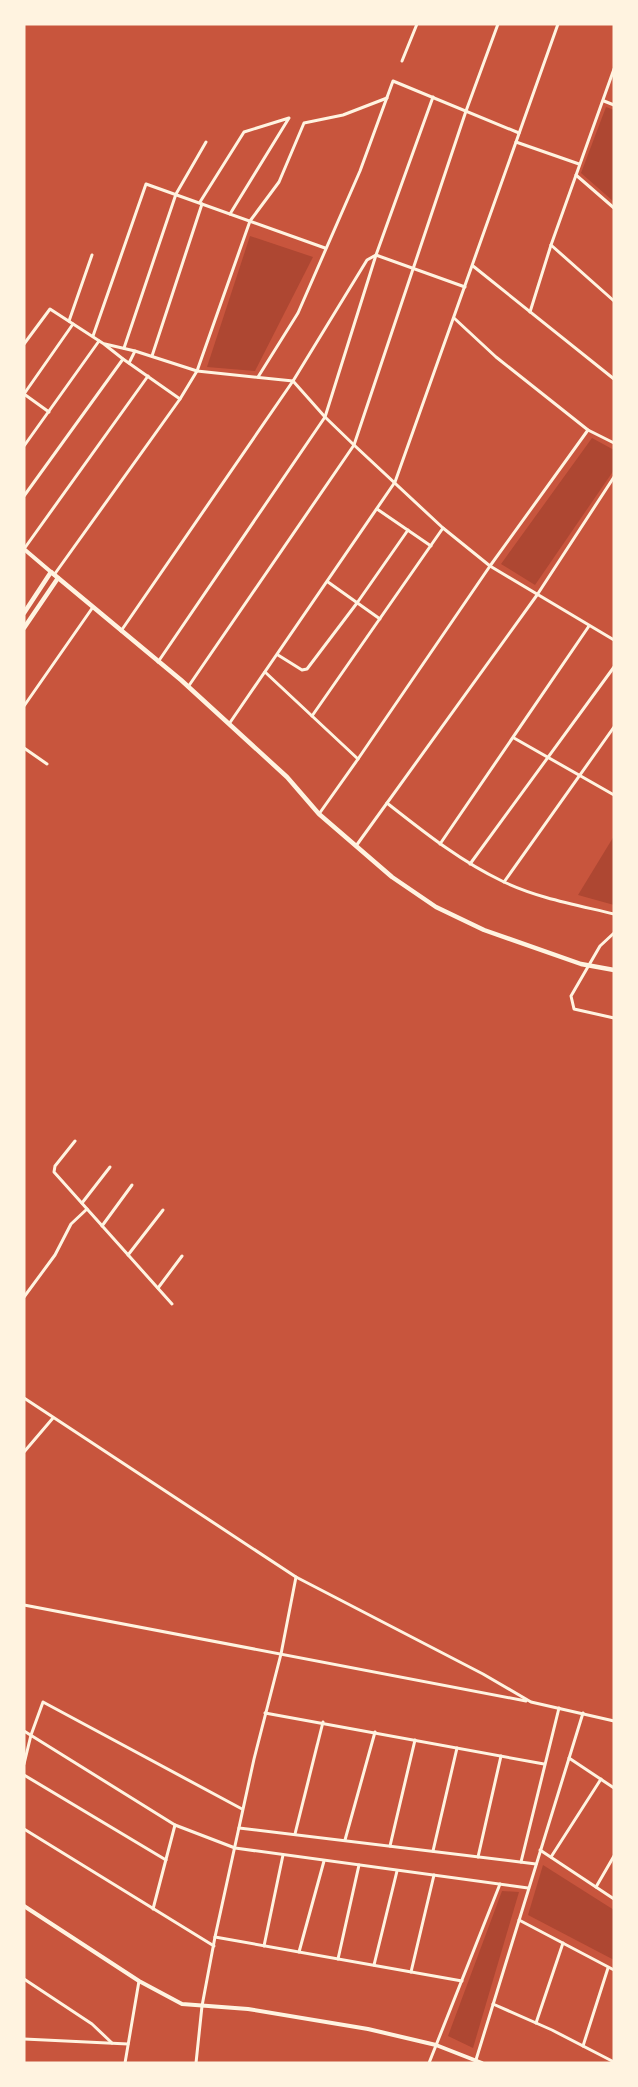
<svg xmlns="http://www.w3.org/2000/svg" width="638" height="2087" viewBox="0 0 638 2087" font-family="'Public Sans',sans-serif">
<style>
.green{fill:#ae4732}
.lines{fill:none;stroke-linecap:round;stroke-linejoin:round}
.minor{stroke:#fff3e0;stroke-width:3}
.tertiary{stroke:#fff3e0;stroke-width:4}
.secondary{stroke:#fff3e0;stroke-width:4.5}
</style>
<rect width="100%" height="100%" fill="#c8553d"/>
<g class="green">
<path d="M606,107L614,110V202L581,173Z"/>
<path d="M250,236L313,257L255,371L207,367Z"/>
<path d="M592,438L614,450V470L535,585L501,564Z"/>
<path d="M614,836V905L578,895Z"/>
<path d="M543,1865L614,1910V1960L528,1915Z"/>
<path d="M502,1891L519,1892L473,2048L448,2036Z"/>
</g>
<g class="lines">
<g class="minor">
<path d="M402,61L417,24"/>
<path d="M604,101L614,105"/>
<path d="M516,142L579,164"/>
<path d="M576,175L614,208"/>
<path d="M200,202L244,132L289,118L230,214"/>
<path d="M551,245L614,301"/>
<path d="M473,266L614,379"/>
<path d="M530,312L551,245L614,69"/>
<path d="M454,318L496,357L588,430L614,443"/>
<path d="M69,321L92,255"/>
<path d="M93,336L146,184L325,248"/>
<path d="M24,344L50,309L104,344L123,359L180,399"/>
<path d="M105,344L135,351L197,371L293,381"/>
<path d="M124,348L176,194L206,142"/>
<path d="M152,356L202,204"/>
<path d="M129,363L135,351"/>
<path d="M258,377L298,313L360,171L393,81L519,133"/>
<path d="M293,381L325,417L354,445L443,528L490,566L614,640"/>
<path d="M24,394L73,324"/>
<path d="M24,394L49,412"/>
<path d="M24,446L99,341"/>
<path d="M24,496L123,359"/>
<path d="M377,509L431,546"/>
<path d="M24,549L148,376"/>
<path d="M54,575L180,399L197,371L250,221L279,182L304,123L343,115L387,98"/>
<path d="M328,582L380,619"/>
<path d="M121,631L293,381L367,260L376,255L465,287"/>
<path d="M278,655L302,670L307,669L357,603L408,530"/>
<path d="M158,662L325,417L376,255L433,97"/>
<path d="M265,672L358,759"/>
<path d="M188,687L354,445L466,111L498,24"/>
<path d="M24,706L93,607"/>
<path d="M312,716L443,528"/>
<path d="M229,724L395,482L558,24"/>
<path d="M514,738L614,795"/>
<path d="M24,748L47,764"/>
<path d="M387,803C424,832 460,861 502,881C537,898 577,905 614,914"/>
<path d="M319,814L358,759L490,566L588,430"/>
<path d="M440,844L589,626"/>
<path d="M356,846L537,595L614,477"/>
<path d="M470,864L614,667"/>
<path d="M504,882L614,727"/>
<path d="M614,933L600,946L571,996L574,1009L614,1018"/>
<path d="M75,1141L55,1166L54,1172L172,1304"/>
<path d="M82,1203L110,1167"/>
<path d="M102,1226L132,1185"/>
<path d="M128,1255L163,1210"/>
<path d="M158,1288L182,1256"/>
<path d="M24,1297L55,1255L71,1224L87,1209"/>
<path d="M24,1398L296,1577L483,1674L531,1702L614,1721"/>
<path d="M24,1452L53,1418"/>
<path d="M24,1605L526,1701"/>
<path d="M265,1713L544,1764"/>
<path d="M24,1731L175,1825L235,1848L528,1888"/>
<path d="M569,1758L614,1788"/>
<path d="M24,1764L31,1735L43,1702L242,1809"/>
<path d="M24,1775L166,1860"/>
<path d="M239,1828L536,1864"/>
<path d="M24,1829L214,1946"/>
<path d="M295,1834L323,1722"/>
<path d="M345,1840L375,1732"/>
<path d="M390,1846L415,1740"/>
<path d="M540,1850L614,1899"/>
<path d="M433,1851L457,1748"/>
<path d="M478,1857L501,1756"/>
<path d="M551,1857L601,1779"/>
<path d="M521,1862L559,1708"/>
<path d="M596,1887L614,1856"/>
<path d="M153,1909L175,1825"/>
<path d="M519,1920L614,1970"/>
<path d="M215,1937L462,1981"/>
<path d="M264,1946L283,1855"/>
<path d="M299,1952L324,1861"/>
<path d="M338,1959L359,1865"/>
<path d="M374,1965L397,1871"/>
<path d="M411,1972L434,1875"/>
<path d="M24,1979L92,2024L112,2043"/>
<path d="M493,2004L552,2030L614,2062"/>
<path d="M536,2023L563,1943"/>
<path d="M24,2039L128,2044"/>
<path d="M583,2046L608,1968"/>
<path d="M125,2063L139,1981"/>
<path d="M196,2063L202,2006L215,1937L254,1759L281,1654L296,1577"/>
<path d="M429,2063L500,1884"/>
<path d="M475,2063L583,1713"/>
</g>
<g class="tertiary">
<path d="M24,549L51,572"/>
<path d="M24,1906L139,1981L182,2004L248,2009L368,2029L436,2045L482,2063"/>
</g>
<g class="secondary">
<path d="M24,613L51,572L181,680L287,777L319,814L392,877L436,907L484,930L581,964L614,970"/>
<path d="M24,628L58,578"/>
</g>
</g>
<rect width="638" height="2087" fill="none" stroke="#fff3e0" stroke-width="51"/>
</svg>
